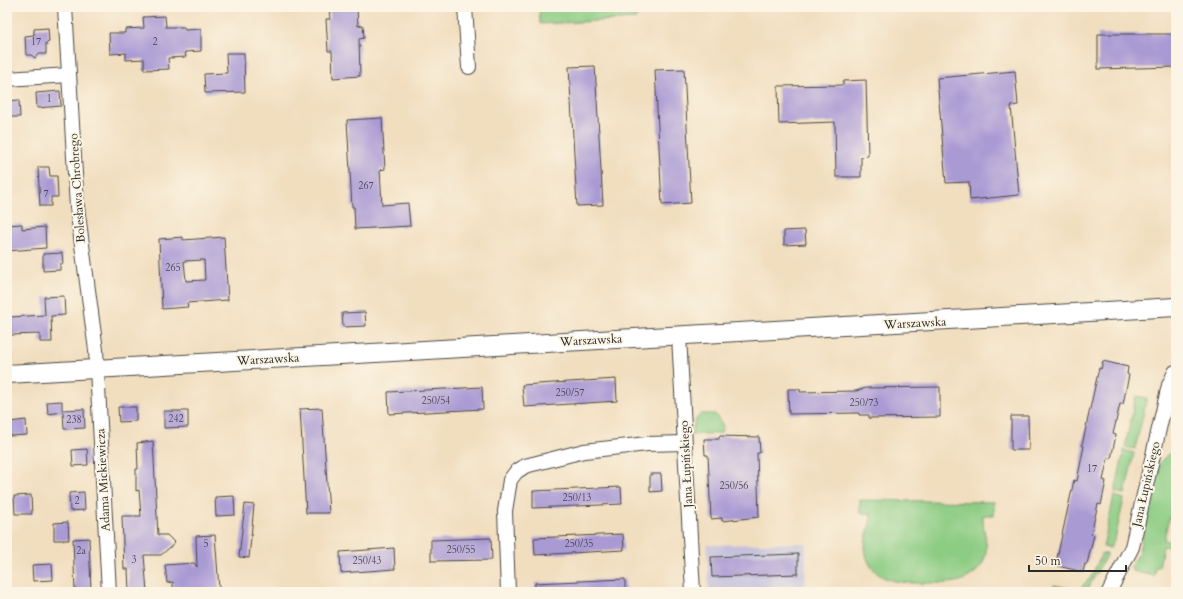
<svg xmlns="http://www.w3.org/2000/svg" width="1183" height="599" viewBox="0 0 1183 599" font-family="Cardo,serif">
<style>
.industrial{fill:#c3c1db}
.green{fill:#8ccc83;stroke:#5c7c57}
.building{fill:#a99ad4;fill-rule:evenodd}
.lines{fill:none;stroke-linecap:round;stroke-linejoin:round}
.minor-casing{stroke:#494641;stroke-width:16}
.major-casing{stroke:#494641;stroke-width:20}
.minor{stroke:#fff;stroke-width:14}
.major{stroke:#fff;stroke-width:18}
.labels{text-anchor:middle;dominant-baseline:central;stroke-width:4;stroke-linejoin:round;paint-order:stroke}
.number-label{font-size:10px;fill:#4a4755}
.street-label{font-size:12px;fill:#2b2b2b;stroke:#fcf5e5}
</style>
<rect width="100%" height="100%" fill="#fcf5e5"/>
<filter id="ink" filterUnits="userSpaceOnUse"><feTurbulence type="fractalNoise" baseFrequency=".025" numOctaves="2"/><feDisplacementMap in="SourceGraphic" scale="8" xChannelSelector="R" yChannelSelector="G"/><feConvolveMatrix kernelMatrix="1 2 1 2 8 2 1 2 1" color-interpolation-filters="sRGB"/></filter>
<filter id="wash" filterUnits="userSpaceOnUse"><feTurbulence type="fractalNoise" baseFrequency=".012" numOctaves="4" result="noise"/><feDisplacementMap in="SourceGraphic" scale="16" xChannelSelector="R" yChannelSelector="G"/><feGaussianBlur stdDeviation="0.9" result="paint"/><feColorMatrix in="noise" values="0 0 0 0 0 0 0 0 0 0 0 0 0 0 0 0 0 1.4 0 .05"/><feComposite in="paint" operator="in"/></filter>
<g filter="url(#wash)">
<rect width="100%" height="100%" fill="#f1debf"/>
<path class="industrial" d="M806,543L805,592H709L707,545Z"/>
<g class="green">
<path d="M539,7H635L636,19L540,24Z"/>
<path d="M1136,396L1147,398L1135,449L1125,447Z"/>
<path d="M700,414H715L723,426L721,433L691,435L695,421Z"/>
<path d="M1124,450L1134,453L1125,494L1115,492Z"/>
<path d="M1176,453V489L1170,512L1176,513V518L1169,517L1164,540L1174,542L1173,548L1163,546L1159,567H1155L1154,576L1132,571L1131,566L1138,555L1159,463L1168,454Z"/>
<path d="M1114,496L1124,499L1115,539L1110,548L1103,547Z"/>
<path d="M860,500L994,502V515H983C982,530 990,546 984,560C981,569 972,576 963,580C952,584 941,583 930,583C907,583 876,585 867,558C861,542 871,529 871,514L860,513Z"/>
<path d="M1102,553L1107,554L1088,588L1081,587L1091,577Z"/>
<path d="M1054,585L1081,591L1053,592Z"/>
</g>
<g id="blocks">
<g class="building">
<path d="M329,7H357L358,26L363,25L364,38L359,39L360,76L333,78L332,51H328L326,19H330Z"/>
<path d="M165,16L166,27H184L185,30L201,29V51L185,52L186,57L168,58L169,69L144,70V59L126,60V53L110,54L109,33H125V29L144,28L143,17Z"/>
<path d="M48,28L49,42L46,43V54H38L35,58L31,55H26L25,36L34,35V29Z"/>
<path d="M1098,34H1176V67L1098,69Z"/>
<path d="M226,53H244L245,92L205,93L204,74L227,73Z"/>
<path d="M595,66L603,205L577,206L569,67Z"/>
<path d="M684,69L691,203L662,205L655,70Z"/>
<path d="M1015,71L1018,105L1011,106L1019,195L970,200L969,182L946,183L937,78Z"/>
<path d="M866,80L868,156L861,157V177H836L835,122L779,124L778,86L843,85V81Z"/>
<path d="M60,91L61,106L37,108L36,93Z"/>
<path d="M19,100L20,117H7V101Z"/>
<path d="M382,118L385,169L380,170L382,205L408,203L410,226L355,229L354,207H352L347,120Z"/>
<path d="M38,167H49L50,176H57L58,197H51V206H40Z"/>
<path d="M22,224V229L45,227L46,248L7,251V225Z"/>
<path d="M805,230L806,244L784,245V231Z"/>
<path d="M183,237V240L224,237L228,300L187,303L188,307L162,309L159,239ZM204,260L205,280L186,281L184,261Z"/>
<path d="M62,253L63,264H60V270L43,271V254Z"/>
<path d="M64,296L65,315L51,316L52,342H40V334L11,335L10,317L45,315L44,297Z"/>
<path d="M365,312L366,326L343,327L342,313Z"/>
<path d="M1103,361L1128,367L1127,374L1129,375L1123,404H1120L1113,434L1116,435L1111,459L1108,458L1103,480L1106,481L1101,505L1098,504L1091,534L1094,535L1087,564H1085L1083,572L1058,566L1059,558H1057L1074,480L1077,481L1084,446L1082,445L1099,368L1101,369Z"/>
<path d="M616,379L617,401L524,407L522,385Z"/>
<path d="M482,387L483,409L389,414L388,392Z"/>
<path d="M940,387V417L869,418V415H859V413L789,414L788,389H800V392L856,391L866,388Z"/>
<path d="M62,401V410L84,409L85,428L64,429L63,412L48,414L47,402Z"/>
<path d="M118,407H136V421L119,422Z"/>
<path d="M322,408L329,513H306L300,409Z"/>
<path d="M164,411H188V427L164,428Z"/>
<path d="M1011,416H1028L1029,450H1011Z"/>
<path d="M26,420L27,435L10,436L9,422Z"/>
<path d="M719,436L759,437L760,453H757L759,517L722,521V518L711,519L708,455H705L704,439H719Z"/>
<path d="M153,441L158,535H167L175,543L161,555H144L147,592H129L128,569H124L122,516H141L139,490L136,491V469H138L137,443Z"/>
<path d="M87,449L88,465L73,466L72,450Z"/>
<path d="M650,474H661L662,491L650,492Z"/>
<path d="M621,487L622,504L533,508V491Z"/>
<path d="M84,492L85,510L70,511L69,493Z"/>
<path d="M31,495L32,514H15L14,496Z"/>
<path d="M234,496L235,515L216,516L215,497Z"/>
<path d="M245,504L254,505L249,558L239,557Z"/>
<path d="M68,522L69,540H54V523Z"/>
<path d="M623,534L624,550L535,555L534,538Z"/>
<path d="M215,535L219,589L173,591V582L167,583L165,565L194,563L197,567L196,536Z"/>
<path d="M89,538L91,592H75L73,539Z"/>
<path d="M491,538L492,560L431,561V540Z"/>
<path d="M394,548L395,569L341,573L340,552Z"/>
<path d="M798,554V574L712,577L711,557Z"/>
<path d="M52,564L53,580L33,581L32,565Z"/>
<path d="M625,579V592H535V583Z"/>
</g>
</g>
</g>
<g filter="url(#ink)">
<use href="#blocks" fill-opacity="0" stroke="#494641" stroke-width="1"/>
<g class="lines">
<g class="minor-casing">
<g id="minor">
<path d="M65,7L77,207L96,350L109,592"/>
<path d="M465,7L469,67"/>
<path d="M7,79L69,75"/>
<path d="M679,336L693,592"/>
<path d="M508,592L505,511L510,480L516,472L525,466L584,451L647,444L684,443"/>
<path d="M1109,592L1132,547L1169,385L1175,372"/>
</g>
</g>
<g class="major-casing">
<path id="major" d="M7,374L1176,307"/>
</g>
<use href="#minor" class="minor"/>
<use href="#major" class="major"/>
</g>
</g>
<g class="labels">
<g class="number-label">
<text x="36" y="42">17</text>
<text x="155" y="42">2</text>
<text x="49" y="99">1</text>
<text x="366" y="186">267</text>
<text x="46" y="194">7</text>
<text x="173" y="268">265</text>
<text x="570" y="393">250/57</text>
<text x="436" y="401">250/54</text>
<text x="864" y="403">250/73</text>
<text x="176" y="419">242</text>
<text x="74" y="420">238</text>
<text x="1092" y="469">17</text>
<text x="734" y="486">250/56</text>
<text x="577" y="498">250/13</text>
<text x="77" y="501">2</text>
<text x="206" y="544">5</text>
<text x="579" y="544">250/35</text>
<text x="461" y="550">250/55</text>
<text x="81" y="551">2a</text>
<text x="134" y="560">3</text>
<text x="367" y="561">250/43</text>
</g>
<g class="street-label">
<text transform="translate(77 188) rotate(-94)">Bolesława Chrobrego</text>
<text transform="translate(915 323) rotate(-3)">Warszawska</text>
<text transform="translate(591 340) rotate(-3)">Warszawska</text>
<text transform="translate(268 359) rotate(-3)">Warszawska</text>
<text transform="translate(686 464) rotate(-93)">Jana Łupińskiego</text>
<text transform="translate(103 480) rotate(-93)">Adama Mickiewicza</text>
<text transform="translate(1146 484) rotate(-77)">Jana Łupińskiego</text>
</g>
</g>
<rect width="1183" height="599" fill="none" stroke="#fcf5e5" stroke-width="24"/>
<path d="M1029 565v6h97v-6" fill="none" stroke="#2b2b2b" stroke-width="2"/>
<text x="1035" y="565" font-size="12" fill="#2b2b2b" stroke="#fcf5e5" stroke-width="3" paint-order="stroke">50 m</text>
</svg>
